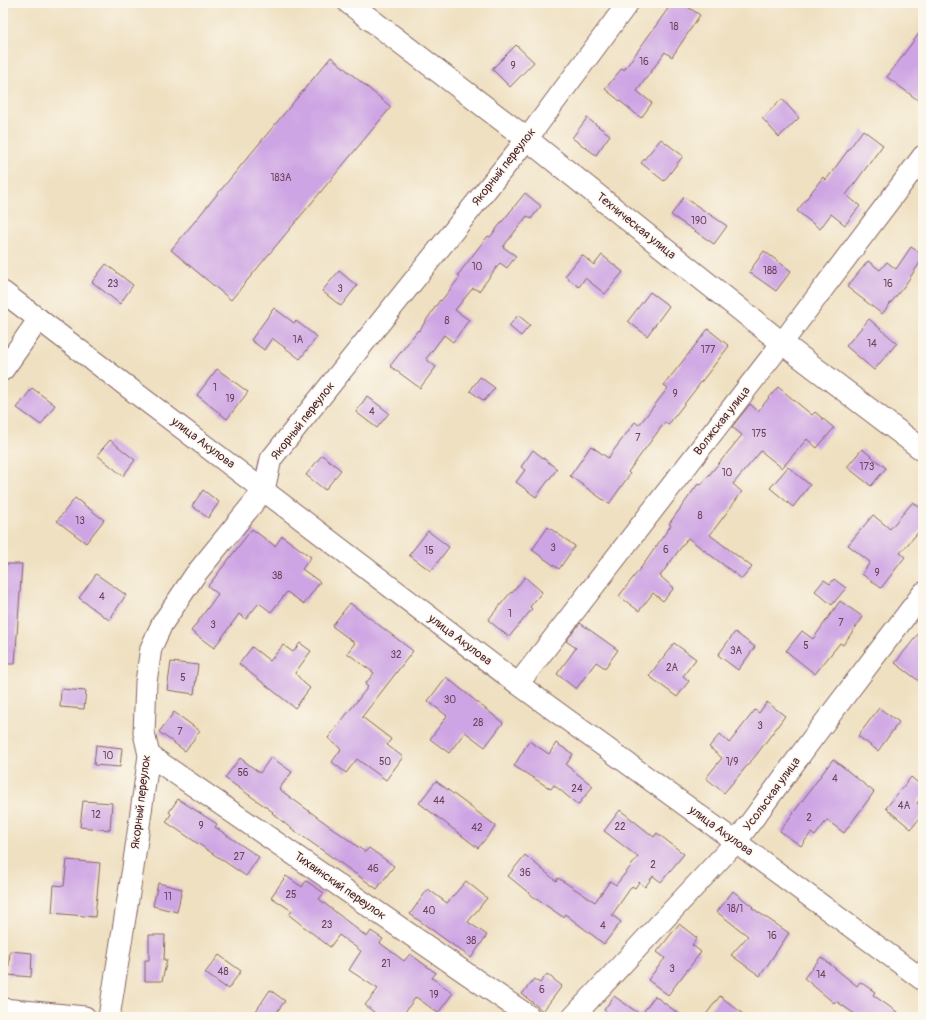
<svg xmlns="http://www.w3.org/2000/svg" width="926" height="1020" viewBox="0 0 926 1020" font-family="Pangolin,sans-serif">
<style>
.building{fill:#cea5e4}
.lines{fill:none;stroke-linecap:round;stroke-linejoin:round}
.minor-casing{stroke:#846360;stroke-width:23}
.tertiary-casing{stroke:#846360;stroke-width:24}
.minor{stroke:#fff;stroke-width:21}
.tertiary{stroke:#fff;stroke-width:22}
.labels{text-anchor:middle;dominant-baseline:central;stroke-width:3;stroke-linejoin:round;paint-order:stroke}
.number-label{font-size:10px;fill:#6b4059}
.street-label{font-size:12px;fill:#4a1f2b;stroke:#fbf7ec}
</style>
<rect width="100%" height="100%" fill="#fbf7ec"/>
<filter id="ink" filterUnits="userSpaceOnUse"><feTurbulence type="fractalNoise" baseFrequency=".025" numOctaves="2"/><feDisplacementMap in="SourceGraphic" scale="8" xChannelSelector="R" yChannelSelector="G"/><feConvolveMatrix kernelMatrix="1 2 1 2 8 2 1 2 1" color-interpolation-filters="sRGB"/></filter>
<filter id="wash" filterUnits="userSpaceOnUse"><feTurbulence type="fractalNoise" baseFrequency=".012" numOctaves="4" result="noise"/><feDisplacementMap in="SourceGraphic" scale="16" xChannelSelector="R" yChannelSelector="G"/><feGaussianBlur stdDeviation="0.9" result="paint"/><feColorMatrix in="noise" values="0 0 0 0 0 0 0 0 0 0 0 0 0 0 0 0 0 1.4 0 .05"/><feComposite in="paint" operator="in"/></filter>
<g filter="url(#wash)">
<rect width="100%" height="100%" fill="#efe0c1"/>
<g id="blocks">
<g class="building">
<path d="M672,3H682L700,15L672,57L665,52L637,91L652,103L641,118L605,89L622,68L624,70Z"/>
<path d="M923,28V104L887,77Z"/>
<path d="M516,45L534,62L510,87L492,69Z"/>
<path d="M331,57L391,107L231,300L171,250Z"/>
<path d="M782,99L799,118L779,137L762,118Z"/>
<path d="M587,118L610,135L596,155L572,138Z"/>
<path d="M863,130L883,145L846,195L860,206L845,225L831,214L820,229L797,211L823,177L826,180Z"/>
<path d="M661,139L683,156L664,181L641,163Z"/>
<path d="M525,193L541,206L531,219L527,216L503,247L516,256L507,268L500,263L479,291L473,288L455,310L469,320L453,342L444,335L426,359L436,367L420,388L390,366L418,330L419,331L440,300L441,301L460,277L458,275L479,247L488,236L490,237Z"/>
<path d="M684,197L727,226L714,244L671,215Z"/>
<path d="M911,247L923,255V258L905,285L882,314L847,287L868,261L880,270L887,262L896,269Z"/>
<path d="M764,251L791,271L776,291L749,272Z"/>
<path d="M582,255L594,265L602,255L623,272L605,294L585,278L579,287L565,276Z"/>
<path d="M106,264L133,285L120,304L92,282Z"/>
<path d="M339,271L357,286L341,306L322,291Z"/>
<path d="M650,292L669,306L647,336L628,321Z"/>
<path d="M274,308L294,323L296,321L317,337L300,359L272,338L264,350L251,340Z"/>
<path d="M518,315L530,325L521,336L509,326Z"/>
<path d="M869,319L897,343L874,370L846,346Z"/>
<path d="M708,329L729,346L668,425L665,422L628,472L630,474L609,504L570,476L591,446L608,458L635,422L639,425L668,388L664,385Z"/>
<path d="M217,369L248,392L227,419L197,395Z"/>
<path d="M480,377L495,388L484,401L470,391Z"/>
<path d="M778,387L812,415L815,412L834,428L817,448L807,439L782,468L761,451L733,484L742,492L710,535L752,567L742,579L688,538L660,576L674,588L663,601L653,593L639,611L619,596L646,561L671,525L669,524L698,484L701,485L742,435L732,427L750,404L758,411Z"/>
<path d="M32,388L55,405L41,425L17,408Z"/>
<path d="M367,396L389,413L377,428L356,412Z"/>
<path d="M110,440L135,460L123,476L97,455Z"/>
<path d="M862,449L886,468L871,486L847,467Z"/>
<path d="M533,450L557,469L536,497L516,482L525,470L521,467Z"/>
<path d="M322,455L341,470L325,490L306,475Z"/>
<path d="M788,467L810,485L793,507L770,488Z"/>
<path d="M203,490L219,502L208,518L192,506Z"/>
<path d="M75,498L104,520L86,543L57,521Z"/>
<path d="M913,502L923,510V527L900,553L905,557L881,588L862,574L870,562L848,545L873,515L890,529Z"/>
<path d="M548,527L575,546L559,569L532,550Z"/>
<path d="M252,529L275,546L282,536L311,557L302,569L320,582L304,604L287,592L271,612L259,603L246,619L239,614L214,648L191,631L218,594L208,586Z"/>
<path d="M428,531L449,547L431,571L409,555Z"/>
<path d="M3,564H22L15,664H3Z"/>
<path d="M96,574L126,595L109,620L79,598Z"/>
<path d="M525,577L542,592L530,607L532,609L509,637L488,620L511,592L512,593Z"/>
<path d="M834,579L846,588L832,605L815,591L824,580L830,584Z"/>
<path d="M840,601L863,617L843,645L840,643L815,674L786,651L802,631L813,639Z"/>
<path d="M350,603L413,651L362,717L391,739L387,745L403,757L386,780L357,759L346,773L332,762L341,749L328,738L368,687L365,684L374,673L347,653L355,643L332,626Z"/>
<path d="M580,623L618,650L605,668L596,662L576,689L557,674L576,648L566,641Z"/>
<path d="M923,628V684L895,663Z"/>
<path d="M735,632L755,647L738,670L718,655Z"/>
<path d="M300,643L311,651L295,673L304,683L310,688L295,708L239,664L252,647L270,661L283,645L293,652Z"/>
<path d="M674,643L696,659L683,676L689,681L677,697L649,676Z"/>
<path d="M171,662L198,665L194,694L167,690Z"/>
<path d="M446,677L503,723L485,747L465,732L449,753L430,739L447,716L428,701Z"/>
<path d="M61,689L86,691L84,709L60,707Z"/>
<path d="M767,702L785,716L757,754L724,793L706,778L722,758L709,747L720,734L729,743L755,710L759,713Z"/>
<path d="M879,708L899,722L878,751L858,736Z"/>
<path d="M174,712L200,731L185,751L159,732Z"/>
<path d="M529,741L549,754L556,743L573,754L566,765L593,786L578,805L554,785L551,789L514,766Z"/>
<path d="M96,745L122,748L120,767L94,765Z"/>
<path d="M271,757L292,772L279,789L365,852L369,848L394,866L377,889L288,826L272,813L273,812L225,778L240,758L260,773Z"/>
<path d="M833,759L874,792L844,833L827,820L815,836L811,833L801,846L780,831Z"/>
<path d="M911,777L923,787V795L917,803L923,808V814L911,829L886,808Z"/>
<path d="M436,781L496,826L478,848L419,803Z"/>
<path d="M178,799L217,824L215,827L259,857L246,876L166,822L171,814L169,812Z"/>
<path d="M83,801L112,803L110,830L80,827Z"/>
<path d="M620,810L654,837L657,833L684,854L661,882L653,876L645,887L639,882L635,888L632,886L612,915L621,922L604,944L565,914L563,917L535,898L508,876L525,855L556,881L558,878L595,902L610,881L616,885L638,857L604,831Z"/>
<path d="M67,860L100,863L95,917L52,913L54,885L64,886Z"/>
<path d="M286,876L302,887L306,881L324,893L319,899L367,937L371,931L383,939L380,943L404,961L410,954L436,973L432,978L453,993L438,1013L416,997L401,1017H380L365,1005L378,989L349,970L361,951L339,935L330,947L289,915L292,911L271,897Z"/>
<path d="M466,881L487,898L468,922L487,935L471,958L410,914L428,889L447,903Z"/>
<path d="M158,883L182,889L177,912L153,906Z"/>
<path d="M733,891L753,907L752,908L789,933L760,976L731,955L748,936L717,912Z"/>
<path d="M679,924L697,938L692,945L701,952L668,995L648,980L665,958L657,952Z"/>
<path d="M149,935H165L164,960H167L162,981H145V960H149Z"/>
<path d="M10,951L32,953L31,977L8,975Z"/>
<path d="M219,955L241,971L228,989L205,973Z"/>
<path d="M821,957L857,986L860,982L875,992L873,995L904,1017H859L836,1001L834,1003L804,978Z"/>
<path d="M547,974L562,986L543,1011L522,994L534,979L540,983Z"/>
<path d="M270,990L285,1001L273,1017H252Z"/>
<path d="M614,996L641,1015L655,996L683,1017H613L604,1010Z"/>
<path d="M720,996L747,1017H704Z"/>
</g>
</g>
</g>
<g filter="url(#ink)">
<use href="#blocks" fill-opacity="0" stroke="#846360" stroke-width="1"/>
<g class="lines">
<g class="minor-casing">
<g id="minor">
<path d="M3,292L518,684L736,842L923,980"/>
<path d="M3,370L39,319"/>
<path d="M518,684L782,343L923,156"/>
<path d="M149,755L530,1017"/>
<path d="M3,1009L85,1017"/>
<path d="M109,1017L133,868L149,755L144,733L146,682L151,648L162,624L195,575L264,490L271,459L527,139L628,3"/>
<path d="M573,1017L736,842L815,735L923,593"/>
</g>
</g>
<g class="tertiary-casing">
<path id="tertiary" d="M349,3L527,139L782,343L923,450"/>
</g>
<use href="#minor" class="minor"/>
<use href="#tertiary" class="tertiary"/>
</g>
</g>
<g class="labels">
<g class="number-label">
<text x="674" y="27">18</text>
<text x="644" y="62">16</text>
<text x="513" y="66">9</text>
<text x="281" y="178">183А</text>
<text x="699" y="221">190</text>
<text x="477" y="267">10</text>
<text x="770" y="271">188</text>
<text x="113" y="284">23</text>
<text x="888" y="284">16</text>
<text x="340" y="289">3</text>
<text x="447" y="321">8</text>
<text x="298" y="340">1А</text>
<text x="872" y="344">14</text>
<text x="708" y="350">177</text>
<text x="215" y="388">1</text>
<text x="675" y="394">9</text>
<text x="230" y="399">19</text>
<text x="372" y="412">4</text>
<text x="759" y="434">175</text>
<text x="638" y="438">7</text>
<text x="867" y="467">173</text>
<text x="727" y="473">10</text>
<text x="700" y="516">8</text>
<text x="80" y="521">13</text>
<text x="553" y="548">3</text>
<text x="666" y="550">6</text>
<text x="429" y="551">15</text>
<text x="877" y="573">9</text>
<text x="277" y="576">38</text>
<text x="102" y="597">4</text>
<text x="510" y="614">1</text>
<text x="841" y="623">7</text>
<text x="213" y="625">3</text>
<text x="806" y="646">5</text>
<text x="736" y="651">3А</text>
<text x="396" y="655">32</text>
<text x="672" y="668">2А</text>
<text x="183" y="678">5</text>
<text x="450" y="700">30</text>
<text x="478" y="723">28</text>
<text x="760" y="726">3</text>
<text x="180" y="732">7</text>
<text x="108" y="756">10</text>
<text x="385" y="762">50</text>
<text x="732" y="762">1/9</text>
<text x="243" y="773">56</text>
<text x="835" y="779">4</text>
<text x="577" y="789">24</text>
<text x="439" y="801">44</text>
<text x="904" y="806">4А</text>
<text x="96" y="815">12</text>
<text x="809" y="818">2</text>
<text x="201" y="826">9</text>
<text x="620" y="827">22</text>
<text x="477" y="828">42</text>
<text x="239" y="857">27</text>
<text x="653" y="865">2</text>
<text x="373" y="869">46</text>
<text x="525" y="873">36</text>
<text x="291" y="895">25</text>
<text x="168" y="897">11</text>
<text x="735" y="909">18/1</text>
<text x="429" y="911">40</text>
<text x="327" y="925">23</text>
<text x="603" y="926">4</text>
<text x="772" y="936">16</text>
<text x="471" y="941">38</text>
<text x="386" y="964">21</text>
<text x="672" y="969">3</text>
<text x="223" y="972">48</text>
<text x="821" y="975">14</text>
<text x="542" y="990">6</text>
<text x="434" y="995">19</text>
</g>
<g class="street-label">
<text transform="translate(504 167) rotate(-52)">Якорный переулок</text>
<text transform="translate(636 226) rotate(39)">Техническая улица</text>
<text transform="translate(303 421) rotate(-52)">Якорный переулок</text>
<text transform="translate(722 421) rotate(-52)">Волжская улица</text>
<text transform="translate(203 443) rotate(37)">улица Акулова</text>
<text transform="translate(460 640) rotate(37)">улица Акулова</text>
<text transform="translate(772 794) rotate(-54)">Усольская улица</text>
<text transform="translate(141 802) rotate(-83)">Якорный переулок</text>
<text transform="translate(721 831) rotate(36)">улица Акулова</text>
<text transform="translate(340 886) rotate(35)">Тихвинский переулок</text>
</g>
</g>
<rect width="926" height="1020" fill="none" stroke="#fbf7ec" stroke-width="16"/>
</svg>
